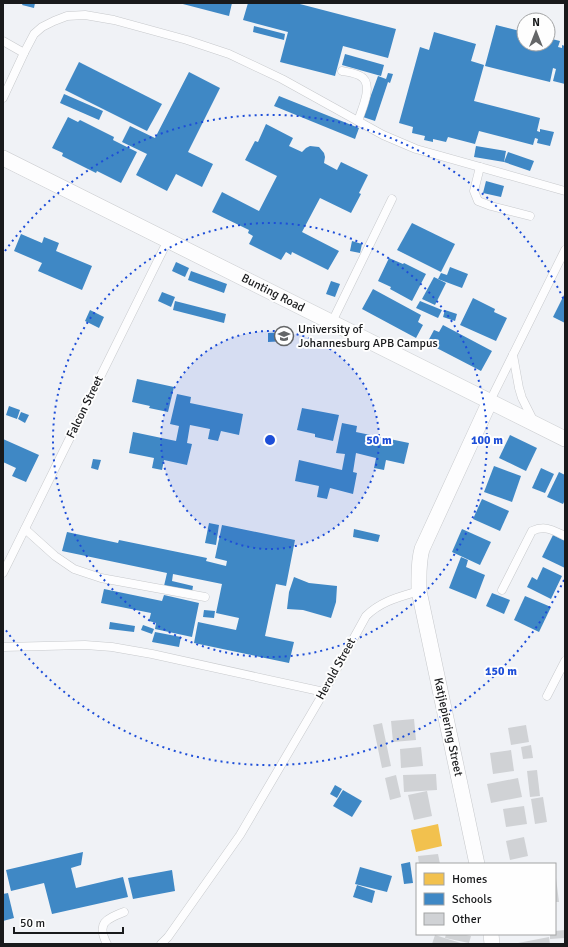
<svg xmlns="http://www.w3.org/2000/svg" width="568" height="947" viewBox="0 0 568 947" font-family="Signika,sans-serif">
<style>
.homes{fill:#f2c14e}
.schools{fill:#3f88c5}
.building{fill:#d0d2d5}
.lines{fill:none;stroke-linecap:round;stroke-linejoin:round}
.lane-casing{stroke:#c7c9cc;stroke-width:9}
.street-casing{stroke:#c7c9cc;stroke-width:16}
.lane{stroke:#fdfdfe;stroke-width:8}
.street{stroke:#fdfdfe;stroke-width:15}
.ring{fill:none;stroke:#1d4ed8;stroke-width:2;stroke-dasharray:2 4}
.labels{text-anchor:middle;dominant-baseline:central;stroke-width:4;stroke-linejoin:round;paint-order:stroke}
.street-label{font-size:12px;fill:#191a1c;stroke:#fefefe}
.poi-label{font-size:12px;fill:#191a1c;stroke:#fefefe;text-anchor:start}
.centre{fill:#1d4ed8;stroke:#fefefe;stroke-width:2}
.ring-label{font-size:12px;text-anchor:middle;font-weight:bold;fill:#1d4ed8;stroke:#fefefe;stroke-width:4;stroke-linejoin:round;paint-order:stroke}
</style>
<rect width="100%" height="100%" fill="#f0f2f6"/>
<path class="homes" d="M438,824L442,846L416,852L411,830Z"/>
<g class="schools">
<path d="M23,3H35L34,8L22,5Z"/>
<path d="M179,3H232L229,16Z"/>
<path d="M248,3H296L396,29L388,58L343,46L335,76L280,62L288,32L243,20Z"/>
<path d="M496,25L524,32V44H548V38L560,41L558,47L562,48V45L565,46V84L553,81L556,69L553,68L550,82L485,66Z"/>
<path d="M254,26L285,34L284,40L253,32Z"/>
<path d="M434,32L476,44L471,61L484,65L474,101L540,118L537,131L540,132V129L554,132L550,146L537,143L538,139L535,138L533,145L479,131L475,144L448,137L446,142L433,139V142L424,140L425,136L412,133L413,127L399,123L420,47L429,50Z"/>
<path d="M345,54L384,65L381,76L342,65Z"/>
<path d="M79,62L162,104L147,131L65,90Z"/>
<path d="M189,72L220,88L188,152L213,164L202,187L176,174L167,191L136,175L147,154L122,142L130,126L155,138Z"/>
<path d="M388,73L393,74L390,83L388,82L375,121L363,117L378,76L386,79Z"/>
<path d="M64,94L103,111L99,120L60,103Z"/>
<path d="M279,96L359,128L355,139L274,106Z"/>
<path d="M68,117L78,122L80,120L114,137L113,140L137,152L121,183L97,171L96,173L62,156L63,153L52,148Z"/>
<path d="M266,124L293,138L289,146L302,152L306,148L310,146L319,147L324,153L325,157L324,163L337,170L341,162L368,175L359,193L361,194L351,213L320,198L302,232L339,251L328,270L292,252L291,255L286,252L281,260L249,244L253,236L248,233L249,230L212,212L222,192L259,211L277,176L245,160L255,141L258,142Z"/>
<path d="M476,146L506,151L504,162L474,157Z"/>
<path d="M508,152L534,161L530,171L504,162Z"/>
<path d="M486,181L504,186L501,197L483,193Z"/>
<path d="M412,223L455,244L441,272L397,250Z"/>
<path d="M21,234L42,243L44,237L59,243L56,251L92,266L82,290L38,271L42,263L14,251Z"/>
<path d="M352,241L362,244L360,253L350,251Z"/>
<path d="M389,258L403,264L404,263L426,274L412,301L390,289L391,287L378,281Z"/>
<path d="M176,262L189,268L185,277L172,271Z"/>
<path d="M450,267L468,274L462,288L438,279L441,273L447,275Z"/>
<path d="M191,271L227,284L224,293L188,280Z"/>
<path d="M434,277L446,283L435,305L422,299Z"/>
<path d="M331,281L340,284L335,297L326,294Z"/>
<path d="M373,289L421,315L418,322L423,325L416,338L362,309Z"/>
<path d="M162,292L175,297L171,307L158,301Z"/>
<path d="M565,293V323L553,317Z"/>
<path d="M473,298L495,309L494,312L507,318L496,341L460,325Z"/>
<path d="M175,301L226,314L224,323L173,310Z"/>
<path d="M420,301L442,310L438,318L416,308Z"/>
<path d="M90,310L104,317L99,328L85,321Z"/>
<path d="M445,310L457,314L455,321L443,317Z"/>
<path d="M443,325L492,351L481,371L427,343L434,330L439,332Z"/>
<path d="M287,332V341L268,342V333Z"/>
<path d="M137,379L174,387L168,412L149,408L150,406L132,402Z"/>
<path d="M177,394L191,397L190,403L243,414L239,435L221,431L218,441L208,439L210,429L190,425L187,443L192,444L187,465L164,460L162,470L152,468L154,458L129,453L133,432L176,441L179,426L170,424Z"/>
<path d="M9,406L20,410L17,419L6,415Z"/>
<path d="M302,408L339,415L333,441L315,437V434L297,430Z"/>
<path d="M21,412L29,415L25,423L18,419Z"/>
<path d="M342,423L357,426L356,432L409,443L404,464L386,460L384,470L374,468L376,458L356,453L353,472L357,473L353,494L330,488L327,499L317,497L319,486L295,481L299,460L342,470L345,454L336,453Z"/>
<path d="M510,435L537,448L526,471L499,458Z"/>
<path d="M3,439L39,455L26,482L12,476L16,468L3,462Z"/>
<path d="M93,459L101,460L98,470L91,468Z"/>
<path d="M494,466L521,476L512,502L484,492Z"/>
<path d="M541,468L554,474L545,493L532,488Z"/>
<path d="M559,472L565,475V500L563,504L547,497Z"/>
<path d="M482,499L509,511L500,531L473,519Z"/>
<path d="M209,523L219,525L216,545L205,543Z"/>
<path d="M222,525L295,540L286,586L276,584L265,636L294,642L289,663L194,643L198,622L236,630L239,618L216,613L222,584L173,574L172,581L193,586L192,592L164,586L167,573L62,551L67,532L118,543L119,540L207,558L206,561L226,566L227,561L215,558Z"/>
<path d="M354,529L380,535L378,542L353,537Z"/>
<path d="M462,529L491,542L480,565L452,552Z"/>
<path d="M553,535L565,541V568L542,557Z"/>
<path d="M461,557L468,560L466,567L485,575L476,599L449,588Z"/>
<path d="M543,567L562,576L551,599L527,587L532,577L537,580Z"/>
<path d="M294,577L309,583L337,586L336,602L331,618L303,610L287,609L289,592Z"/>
<path d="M104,589L162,601L164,595L199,603L192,637L155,629L156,623L149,621L151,613L101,603Z"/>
<path d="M492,593L510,600L504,614L486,606Z"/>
<path d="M525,596L551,607L539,632L514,620Z"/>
<path d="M204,610L215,611L214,618L203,617Z"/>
<path d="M110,622L135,626L134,632L109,629Z"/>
<path d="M143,625L154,629L152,634L141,630Z"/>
<path d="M155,632L181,637L179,647L152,642Z"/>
<path d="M335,785L342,789L337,798L330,794Z"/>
<path d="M343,790L362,801L352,817L333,806Z"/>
<path d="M83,852L81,865L71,868L76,888L123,877L128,897L52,914L44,883L11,891L6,870Z"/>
<path d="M410,862L413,883L404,884L401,864Z"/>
<path d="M360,867L392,876L387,892L355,884Z"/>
<path d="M172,870L175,891L133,899L128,878Z"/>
<path d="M357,885L375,891L372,903L353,897Z"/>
<path d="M8,893L14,918L3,921V894Z"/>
</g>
<g class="building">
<path d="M414,719L416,740L393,742L391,721Z"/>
<path d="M382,723L391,766L382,768L373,725Z"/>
<path d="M526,725L529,742L511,745L508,728Z"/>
<path d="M531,745L533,758L523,759L521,747Z"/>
<path d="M421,747L423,766L401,768L400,749Z"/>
<path d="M511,750L514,771L493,774L490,753Z"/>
<path d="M537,770L540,796L530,797L527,771Z"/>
<path d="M436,774L437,790L404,792L403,775Z"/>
<path d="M396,775L401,797L390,800L385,778Z"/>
<path d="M518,778L522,797L491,803L487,784Z"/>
<path d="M427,791L432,816L414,820L408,795Z"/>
<path d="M543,797L547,822L535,824L531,799Z"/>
<path d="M524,806L527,824L506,827L503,809Z"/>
<path d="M524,837L528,856L510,860L506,841Z"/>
<path d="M438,854L440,864H419L418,856Z"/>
<path d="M555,878H556L559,902H555Z"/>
<path d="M565,930V938L550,939V934H555V931Z"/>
<path d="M446,934H461L471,936L469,943L445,938Z"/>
<path d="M435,935L464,944H432Z"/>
<path d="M549,937L550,944H518V943Z"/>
</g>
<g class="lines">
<g class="lane-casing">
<g id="lane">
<path d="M3,41L24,53L3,98"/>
<path d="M24,53L34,34L42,27L54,21L67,16L85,15L114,20L187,40L229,54L282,79L383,135L416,149L565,191"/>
<path d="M342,71C348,72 358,73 363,78C373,87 361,111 358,121"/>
<path d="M480,167L474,191L478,201L491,206L530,216"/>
<path d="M332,322L392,199"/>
<path d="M513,355L519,388L522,398L534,422"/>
<path d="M490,401L565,250"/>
<path d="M25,529L55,556L74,569L101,578L205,597"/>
<path d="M3,573L168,240"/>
<path d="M502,590L532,531C545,525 552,530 565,536"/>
<path d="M3,647L85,645L112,647L152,654L324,692"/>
<path d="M547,696L565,661"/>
<path d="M107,944C96,923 106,919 124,912"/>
<path d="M161,944L168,937L240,835L324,692L366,616C381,601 399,597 419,591"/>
</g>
</g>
<g class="street-casing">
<g id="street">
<path d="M3,158L565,439"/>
<path d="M477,864L419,591C419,576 418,563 422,549L490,401"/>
<path d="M491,934L492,944"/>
</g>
</g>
<use href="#lane" class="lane"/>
<use href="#street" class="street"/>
</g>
<circle cx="270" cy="440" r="109" fill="#1d4ed8" fill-opacity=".12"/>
<g class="ring">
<circle cx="270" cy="440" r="109"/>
<circle cx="270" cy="440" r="217"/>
<path d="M564 580A326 326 0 0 1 5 629M5 251A326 326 0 0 1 564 300"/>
</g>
<defs>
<g id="university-ring" transform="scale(1)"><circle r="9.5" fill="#fefefe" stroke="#646668" stroke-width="1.5"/><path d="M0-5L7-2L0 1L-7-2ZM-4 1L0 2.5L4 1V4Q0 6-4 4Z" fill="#646668"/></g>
</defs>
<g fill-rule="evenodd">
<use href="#university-ring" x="284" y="336"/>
</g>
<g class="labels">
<g class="street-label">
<text transform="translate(273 293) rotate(27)">Bunting Road</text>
<text transform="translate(85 407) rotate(-64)">Falcon Street</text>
<text transform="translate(336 669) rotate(-61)">Herold Street</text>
<text transform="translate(448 727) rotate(78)">Katjiepiering Street</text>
</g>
<g class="poi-label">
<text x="298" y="329">University of<tspan x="298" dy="14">Johannesburg APB Campus</tspan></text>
</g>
</g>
<circle cx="270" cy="440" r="6" class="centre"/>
<g class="ring-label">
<text x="379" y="444">50 m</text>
<text x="487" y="444">100 m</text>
<text x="501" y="675">150 m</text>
</g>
<rect width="568" height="947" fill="none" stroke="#191a1c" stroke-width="8"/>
<rect x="416" y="863" width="140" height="72" fill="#fefefe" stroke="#a2a3a4"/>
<rect x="424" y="873" width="20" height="12" fill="#f2c14e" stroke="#a2a3a4"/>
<text x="452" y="883" font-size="12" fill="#191a1c">Homes</text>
<rect x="424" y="893" width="20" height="12" fill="#3f88c5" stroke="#a2a3a4"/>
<text x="452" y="903" font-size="12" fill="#191a1c">Schools</text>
<rect x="424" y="913" width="20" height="12" fill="#d0d2d5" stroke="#a2a3a4"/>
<text x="452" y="923" font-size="12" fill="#191a1c">Other</text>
<g transform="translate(536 32)"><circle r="19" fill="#fefefe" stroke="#a2a3a4"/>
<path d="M0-3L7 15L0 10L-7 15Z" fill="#646668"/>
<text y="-6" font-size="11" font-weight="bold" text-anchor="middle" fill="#191a1c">N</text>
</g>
<path d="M14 927v6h109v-6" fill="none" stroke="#191a1c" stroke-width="2"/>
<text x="20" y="927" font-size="12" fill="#191a1c" stroke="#fefefe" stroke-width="3" paint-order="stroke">50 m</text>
</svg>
